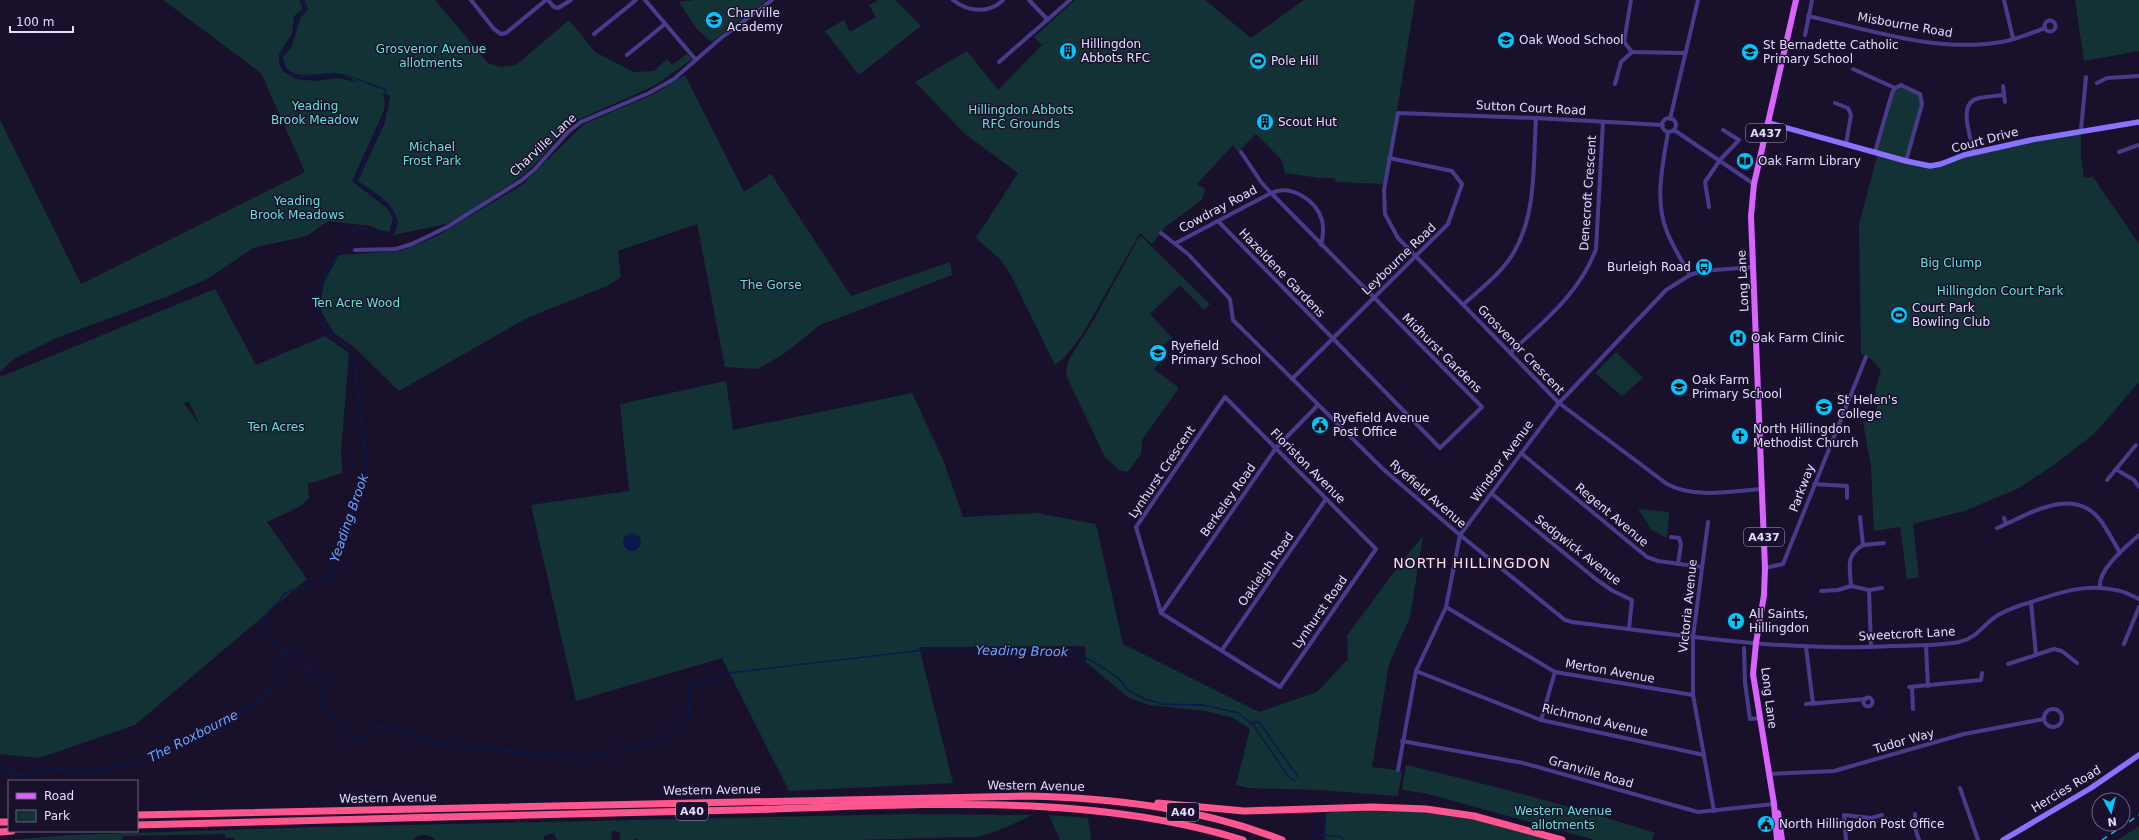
<svg xmlns="http://www.w3.org/2000/svg" width="2139" height="840" viewBox="0 0 2139 840" font-family="'DejaVu Sans',sans-serif">
<style>
.green{fill:#133236;fill-rule:evenodd}
.water{fill:#0a194c}
.lines{fill:none;stroke-linecap:round;stroke-linejoin:round}
.stream{stroke:#0a194c;stroke-width:1.5}
.street{stroke:#493b8c;stroke-width:4}
.secondary{stroke:#8a72ff;stroke-width:5.5}
.primary{stroke:#da62ff;stroke-width:6}
.highway{stroke:#ff5690;stroke-width:7}
.rail{stroke:#07c4ff;stroke-width:1.5;stroke-dasharray:6 5;stroke-linecap:butt}
.labels{text-anchor:middle;dominant-baseline:central;stroke-width:3;stroke-linejoin:round;paint-order:stroke}
.shield{fill:#19112c;stroke:#a79ec0;stroke-width:1}
.shield-label{font-size:11px;font-weight:bold;fill:#e4dbff}
.poi-label{font-size:12px;fill:#e4dbff;stroke:#19112c;text-anchor:start}
.street-label{font-size:12px;fill:#e4dbff;stroke:#19112c}
.park-label{font-size:12px;fill:#63e3d5;stroke:#19112c}
.water-label{font-size:13px;font-style:italic;fill:#69a5ff;stroke:#19112c}
.quarter-label{font-size:14px;letter-spacing:1px;fill:#fde;stroke:#19112c}
</style>
<rect width="100%" height="100%" fill="#19112c"/>
<g class="green">
<path d="M163,0H299L303,9L294,16L292,34L279,54V64L284,72L296,79L315,81L337,78L357,82C351,79 341,73 335,73C317,72 286,84 283,57L291,48L300,19L308,9L304,0H435L488,63L501,67L516,65L569,20L595,52L634,72L654,71L667,59L672,65L687,54L692,59L656,85L578,120L566,128L539,160L522,176L467,213L446,224L393,235C410,212 374,192 358,181L385,122L390,96L383,93L385,106L382,115L352,181L388,209L393,219L389,232L379,230L372,226L328,221L307,236L253,248L209,278L166,297L59,337L15,358L0,372V120L81,284L305,172L261,73Z"/>
<path d="M695,0H767L711,42L697,29L679,2Z"/>
<path d="M879,0H895L921,26L859,75L825,31L844,20L850,32L876,17L869,5Z"/>
<path d="M1075,0H1205L1251,38L1304,0H1415L1385,184L1337,182L1334,178H1320L1285,173L1281,159L1256,134L1238,152L1233,145L1197,184L1205,189L1202,200L1165,227L1152,244L1140,233L1082,335L1064,358L1055,365L1012,277L1001,260L976,238L1018,173L965,134L915,82L967,51L998,90L1042,45L1034,37Z"/>
<path d="M2075,0H2139V51L2084,61Z"/>
<path d="M685,75L744,192L771,174L851,296L950,262L952,275L820,325L785,353L758,369L725,367L697,224L618,251L621,277L607,286L527,318L399,391L354,347L334,333L322,313L320,303L325,280L339,255L401,251L437,236L522,185L584,124L654,94Z"/>
<path d="M1901,85L1920,94L1922,104L1906,161L1930,166L1964,155L2081,130V157L2084,178L2093,177L2139,244V382L2095,433L2054,465L2017,489L1964,511L1913,524L1919,577L1907,579L1900,527L1874,531L1871,467L1863,422L1878,420L1875,391L1881,370L1870,358L1861,354L1859,224L1878,153L1875,152L1892,93Z"/>
<path d="M1139,237H1142L1210,304L1204,310L1180,285L1150,314L1172,338L1163,346L1168,352L1154,369L1179,388L1142,440L1141,454L1129,470L1126,472L1119,470L1105,457L1066,375L1068,361L1095,318Z"/>
<path d="M215,289L256,365L325,336L349,353L341,451L342,473L308,484L309,498L299,507L267,522L307,579L135,725L39,758L0,754V377ZM189,402L201,427L184,403Z"/>
<path d="M1616,352L1643,378L1622,396L1595,373Z"/>
<path d="M726,381L733,430L912,393L944,462L963,517L1037,513L1096,524L1123,644L1259,712L1317,692L1348,659L1347,636L1399,565L1423,536L1410,617L1389,664L1372,767L1402,771L1398,796L1318,790L1249,788L1236,785L1250,729L1233,718L1205,711L1149,705L1129,698L1086,662L1085,646L919,647L953,783L789,791L722,658L576,701L531,505L629,491L620,404Z"/>
<path d="M1638,509L1669,512L1667,538L1652,530Z"/>
<path d="M1406,765C1490,785 1573,806 1655,833L1652,840H1595L1424,793L1402,790Z"/>
<path d="M1384,808C1402,811 1419,811 1436,813C1474,816 1513,830 1549,840H1325L1326,813L1346,810Z"/>
<path d="M907,814L1032,815C1018,822 980,840 967,837L856,840H639L635,838L634,840H620V832L612,831L611,840H557L554,833L544,836V840H436C429,834 419,832 413,840H235V838H225V834L123,836L122,840H8L71,835L316,827Z"/>
<path d="M1049,815L1088,818L1091,840H1060Z"/>
<path d="M2139,826V840H2118Z"/>
</g>
<circle class="water" cx="632" cy="542" r="9"/>
<g class="lines">
<g class="stream">
<path d="M302,0L306,10L297,18L295,35L281,56C285,88 317,73 337,74C353,75 369,85 385,89L388,107L356,181C371,192 409,212 390,234C378,234 368,229 356,228L349,234L348,239C329,264 305,300 326,329C333,338 344,344 353,351L367,466L330,576L319,582L287,592L264,617L262,629C272,641 277,651 294,651L309,671L326,679L327,685L321,699L322,707L334,717L351,742L358,740L379,727L393,728L434,744L581,758L600,756L665,737L689,715L688,689L729,672"/>
<path d="M729,673L924,650H1072L1099,665L1118,678L1129,691L1145,699L1162,704L1203,705L1239,713L1254,726L1288,776L1295,781"/>
<path d="M1250,723L1259,722L1298,777"/>
<path d="M0,765L10,769"/>
<path d="M0,774L10,769L16,775L30,774L45,768L94,771L150,760L259,702L276,685L281,674L284,651"/>
<path d="M1323,815L1325,821L1324,835L1341,837L1344,840"/>
<path d="M1317,834L1324,835L1323,840"/>
<path d="M1315,840L1319,816"/>
</g>
<g class="street">
<path d="M471,0L494,29L501,34L506,33L546,0"/>
<path d="M548,0L554,7L558,8L571,0"/>
<path d="M645,0L696,60"/>
<path d="M953,0C968,12 989,14 1003,0"/>
<path d="M1029,0L1048,20"/>
<path d="M1631,0L1624,42L1632,52L1684,53"/>
<path d="M2004,0L2013,38"/>
<path d="M1808,16C1870,30 1937,53 2001,42C2016,40 2031,33 2045,28"/>
<circle cx="2050" cy="26" r="5.5"/>
<path d="M594,34L636,0"/>
<path d="M1805,35L1812,0"/>
<path d="M627,55L665,24"/>
<path d="M999,62L1070,0"/>
<path d="M1853,69L1895,88"/>
<path d="M2097,83L2107,78L2139,76"/>
<path d="M1615,84L1621,62L1632,52"/>
<path d="M2003,86L2005,102"/>
<path d="M1835,103L1848,108L1851,115L1846,144"/>
<circle cx="1669" cy="125" r="7"/>
<path d="M1670,119L1698,0"/>
<path d="M1663,125L1536,118L1398,113L1384,190L1385,214L1398,238L1559,403L1667,484C1694,499 1733,491 1762,489"/>
<path d="M1674,130L1754,184"/>
<path d="M2081,130L2086,77"/>
<path d="M1668,132C1663,164 1654,200 1667,232C1673,247 1682,261 1690,275"/>
<path d="M1875,152L1892,93L1895,88L1901,85L1920,94L1922,104L1906,161"/>
<path d="M1974,152C1971,139 1958,105 1976,99C1985,96 1995,96 2004,95"/>
<path d="M2119,152L2139,145"/>
<path d="M1709,207L1705,182L1720,160L1739,140L1723,130"/>
<path d="M1218,221L1440,448L1482,407L1271,193L1261,182L1241,152"/>
<path d="M1161,233L1188,254L1230,299L1233,320L1383,469L1460,535L1565,620L1572,622C1678,635 1785,652 1893,646C1915,645 1938,646 1959,642C1978,638 1983,624 1998,615C2009,609 2020,605 2032,602C2067,589 2104,579 2139,599"/>
<path d="M1176,243L1271,193C1291,184 1316,200 1322,220C1324,228 1323,237 1321,245"/>
<path d="M355,250L396,249L412,244L447,227L522,180L535,169L568,132L581,122L649,93L674,79L721,38L772,0"/>
<path d="M1463,305C1480,289 1502,273 1514,252C1537,213 1533,162 1536,118"/>
<path d="M1510,353C1543,322 1580,293 1596,249L1603,122"/>
<path d="M1292,379L1448,224L1462,184L1452,171L1389,158"/>
<path d="M1225,397L1376,549L1280,687L1161,613L1136,527Z"/>
<path d="M1521,453L1647,557L1658,561L1702,567"/>
<path d="M2117,470L2134,480L2139,487"/>
<path d="M2107,480L2136,445"/>
<path d="M1814,484L1847,486V498"/>
<path d="M1491,493L1597,580L1613,591L1632,600L1629,629"/>
<path d="M1860,517L1863,545C1845,556 1850,567 1851,586L1869,590L1871,647"/>
<path d="M2004,518L2006,524"/>
<path d="M1708,522L1693,637V695L1714,811"/>
<path d="M1997,528C2028,515 2074,484 2101,521C2108,531 2114,542 2120,553"/>
<path d="M1671,537L1679,538L1681,544L1678,564"/>
<path d="M1863,545L1884,543"/>
<path d="M1765,568L1783,564L1866,357"/>
<path d="M2100,587C2098,569 2126,547 2139,535"/>
<path d="M1869,590L1882,588"/>
<path d="M1821,591L1838,590L1851,586"/>
<path d="M2031,602L2036,655"/>
<path d="M1446,607L1555,672L1693,695"/>
<path d="M1161,613L1276,448L1318,405"/>
<path d="M2124,644L2139,607"/>
<path d="M1926,645L1928,686"/>
<path d="M1806,647L1813,704"/>
<path d="M1744,648L1745,683L1750,719L1760,718"/>
<path d="M1222,650L1326,499"/>
<path d="M2008,664L2054,649L2062,651L2077,663"/>
<path d="M1416,671L1541,720L1704,755"/>
<path d="M1909,687L1981,680L1982,673"/>
<path d="M1912,687L1913,709"/>
<circle cx="1868" cy="702" r="4.5"/>
<path d="M1806,704L1866,699"/>
<circle cx="2053" cy="718" r="9"/>
<path d="M1541,720L1555,672"/>
<path d="M1402,741L1523,763L1698,812L1774,804"/>
<path d="M1398,770L1416,671L1446,607L1460,535L1559,403L1666,290L1690,275L1702,271L1753,267"/>
<path d="M1769,774L1834,771L1964,734L2044,719"/>
<path d="M1960,788L1978,840"/>
<path d="M1915,814V828L1919,840"/>
<path d="M1846,840L1844,815L1871,818L1882,815"/>
</g>
<g class="secondary">
<path d="M1769,123L1906,161L1930,166L1941,164L1964,155L2031,140L2139,122"/>
<path d="M2003,840L2091,788L2139,755"/>
</g>
<g class="primary">
<path d="M1778,813L1782,840"/>
<path d="M1777,840L1774,804L1753,674L1756,643L1764,595L1765,568L1751,216L1754,184L1796,0"/>
</g>
<g class="highway">
<path d="M1158,803L1244,811L1372,807L1426,809L1474,816L1562,840"/>
<path d="M137,815L1027,796C1113,798 1201,808 1282,840"/>
<path d="M0,822H9"/>
<path d="M137,825C338,819 538,815 739,810C907,806 1080,790 1243,840"/>
<path d="M0,832L12,831"/>
</g>
<path class="rail" d="M2102,840L2139,815"/>
</g>
<defs>
<g id="school-disc" transform="scale(0.9)"><circle r="9.5" fill="#07c4ff" stroke="#19112c"/><path d="M0-5L7-2L0 1L-7-2ZM-4 1L0 2.5L4 1V4Q0 6-4 4Z" fill="#111"/></g>
<g id="building-disc" transform="scale(0.9)"><circle r="9.5" fill="#07c4ff" stroke="#19112c"/><path d="M-4-6H4V6H1V3H-1V6H-4ZM-2.5-4.3h1.7v1.8h-1.7ZM.8-4.3h1.7v1.8H.8ZM-2.5-1h1.7V.8h-1.7ZM.8-1h1.7V.8H.8Z" fill="#111"/></g>
<g id="stadium-disc" transform="scale(0.9)"><circle r="9.5" fill="#07c4ff" stroke="#19112c"/><path d="M0-5a6.5 5 0 1 0 0 10a6.5 5 0 1 0 0-10ZM-3.5-1.8h7v3.6h-7Z" fill="#111"/></g>
<g id="library-disc" transform="scale(0.9)"><circle r="9.5" fill="#07c4ff" stroke="#19112c"/><path d="M-6-4Q-3-5.5-.7-3.5V5Q-3 3-6 4ZM6-4Q3-5.5 .7-3.5V5Q3 3 6 4Z" fill="#111"/></g>
<g id="bus-disc" transform="scale(0.9)"><circle r="9.5" fill="#07c4ff" stroke="#19112c"/><path d="M-5-6H5V4H4V6H2V4H-2V6H-4V4H-5ZM-3.5-4V0h7V-4ZM-3.5 1.2v1.5H-2V1.2ZM2 1.2v1.5H3.5V1.2Z" fill="#111"/></g>
<g id="hospital-disc" transform="scale(0.9)"><circle r="9.5" fill="#07c4ff" stroke="#19112c"/><path d="M-5-5h3v3.5h4V-5h3V5h-3V1.5h-4V5h-3Z" fill="#111"/></g>
<g id="civic-disc" transform="scale(0.9)"><circle r="9.5" fill="#07c4ff" stroke="#19112c"/><path d="M-.6-6.5H3V-4.5H.6V-3L4-1V1h2V6H-6V1h2V-1L-.6-3ZM-1.2 2.5V6h2.4V2.5Z" fill="#111"/></g>
<g id="church-disc" transform="scale(0.9)"><circle r="9.5" fill="#07c4ff" stroke="#19112c"/><path d="M-1.2-6h2.4v3.5h3.3v2.4h-3.3V6h-2.4V-.1h-3.3v-2.4h3.3Z" fill="#111"/></g>
</defs>
<g fill-rule="evenodd">
<use href="#school-disc" x="714" y="20"/>
<use href="#school-disc" x="1506" y="40"/>
<use href="#building-disc" x="1068" y="51"/>
<use href="#school-disc" x="1750" y="52"/>
<use href="#stadium-disc" x="1258" y="61"/>
<use href="#building-disc" x="1265" y="122"/>
<use href="#library-disc" x="1745" y="161"/>
<use href="#bus-disc" x="1704" y="267"/>
<use href="#stadium-disc" x="1899" y="315"/>
<use href="#hospital-disc" x="1738" y="338"/>
<use href="#school-disc" x="1158" y="353"/>
<use href="#school-disc" x="1679" y="387"/>
<use href="#school-disc" x="1824" y="407"/>
<use href="#civic-disc" x="1320" y="425"/>
<use href="#church-disc" x="1740" y="436"/>
<use href="#church-disc" x="1736" y="621"/>
<use href="#civic-disc" x="1766" y="824"/>
</g>
<g class="labels">
<g class="shield">
<rect x="1746" y="124" width="40" height="18" rx="3"/>
<rect x="1744" y="528" width="40" height="18" rx="3"/>
<rect x="676" y="802" width="32" height="18" rx="3"/>
<rect x="1167" y="803" width="32" height="18" rx="3"/>
</g>
<g class="shield-label">
<text x="1766" y="133">A437</text>
<text x="1764" y="537">A437</text>
<text x="692" y="811">A40</text>
<text x="1183" y="812">A40</text>
</g>
<g class="poi-label">
<text x="727" y="13">Charville<tspan x="727" dy="14">Academy</tspan></text>
<text x="1519" y="40">Oak Wood School</text>
<text x="1081" y="44">Hillingdon<tspan x="1081" dy="14">Abbots RFC</tspan></text>
<text x="1763" y="45">St Bernadette Catholic<tspan x="1763" dy="14">Primary School</tspan></text>
<text x="1271" y="61">Pole Hill</text>
<text x="1278" y="122">Scout Hut</text>
<text x="1758" y="161">Oak Farm Library</text>
<text x="1691" y="267" text-anchor="end">Burleigh Road</text>
<text x="1912" y="308">Court Park<tspan x="1912" dy="14">Bowling Club</tspan></text>
<text x="1751" y="338">Oak Farm Clinic</text>
<text x="1171" y="346">Ryefield<tspan x="1171" dy="14">Primary School</tspan></text>
<text x="1692" y="380">Oak Farm<tspan x="1692" dy="14">Primary School</tspan></text>
<text x="1837" y="400">St Helen's<tspan x="1837" dy="14">College</tspan></text>
<text x="1333" y="418">Ryefield Avenue<tspan x="1333" dy="14">Post Office</tspan></text>
<text x="1753" y="429">North Hillingdon<tspan x="1753" dy="14">Methodist Church</tspan></text>
<text x="1749" y="614">All Saints,<tspan x="1749" dy="14">Hillingdon</tspan></text>
<text x="1779" y="824">North Hillingdon Post Office</text>
</g>
<g class="street-label">
<text transform="translate(1905 25) rotate(10)">Misbourne Road</text>
<text transform="translate(1531 108) rotate(3)">Sutton Court Road</text>
<text transform="translate(1985 140) rotate(-15)">Court Drive</text>
<text transform="translate(543 145) rotate(-43)">Charville Lane</text>
<text transform="translate(1588 193) rotate(-86)">Denecroft Crescent</text>
<text transform="translate(1218 209) rotate(-28)">Cowdray Road</text>
<text transform="translate(1399 259) rotate(-44)">Leybourne Road</text>
<text transform="translate(1282 273) rotate(46)">Hazeldene Gardens</text>
<text transform="translate(1743 281) rotate(-93)">Long Lane</text>
<text transform="translate(1521 350) rotate(46)">Grosvenor Crescent</text>
<text transform="translate(1442 353) rotate(45)">Midhurst Gardens</text>
<text transform="translate(1502 461) rotate(-54)">Windsor Avenue</text>
<text transform="translate(1308 466) rotate(45)">Floriston Avenue</text>
<text transform="translate(1162 472) rotate(-56)">Lynhurst Crescent</text>
<text transform="translate(1802 488) rotate(-69)">Parkway</text>
<text transform="translate(1428 494) rotate(41)">Ryefield Avenue</text>
<text transform="translate(1228 500) rotate(-55)">Berkeley Road</text>
<text transform="translate(1612 515) rotate(40)">Regent Avenue</text>
<text transform="translate(1578 550) rotate(38)">Sedgwick Avenue</text>
<text transform="translate(1266 569) rotate(-55)">Oakleigh Road</text>
<text transform="translate(1688 606) rotate(-84)">Victoria Avenue</text>
<text transform="translate(1320 612) rotate(-55)">Lynhurst Road</text>
<text transform="translate(1907 634) rotate(-3)">Sweetcroft Lane</text>
<text transform="translate(1610 671) rotate(10)">Merton Avenue</text>
<text transform="translate(1769 698) rotate(83)">Long Lane</text>
<text transform="translate(1595 720) rotate(13)">Richmond Avenue</text>
<text transform="translate(1904 741) rotate(-16)">Tudor Way</text>
<text transform="translate(1591 772) rotate(16)">Granville Road</text>
<text transform="translate(1036 786) rotate(1)">Western Avenue</text>
<text transform="translate(2066 789) rotate(-31)">Hercies Road</text>
<text transform="translate(712 790) rotate(-1)">Western Avenue</text>
<text transform="translate(388 798) rotate(-1)">Western Avenue</text>
</g>
<g class="park-label">
<text x="431" y="49">Grosvenor Avenue<tspan x="431" dy="14">allotments</tspan></text>
<text x="315" y="106">Yeading<tspan x="315" dy="14">Brook Meadow</tspan></text>
<text x="1021" y="110">Hillingdon Abbots<tspan x="1021" dy="14">RFC Grounds</tspan></text>
<text x="432" y="147">Michael<tspan x="432" dy="14">Frost Park</tspan></text>
<text x="297" y="201">Yeading<tspan x="297" dy="14">Brook Meadows</tspan></text>
<text x="1951" y="263">Big Clump</text>
<text x="771" y="285">The Gorse</text>
<text x="2000" y="291">Hillingdon Court Park</text>
<text x="356" y="303">Ten Acre Wood</text>
<text x="276" y="427">Ten Acres</text>
<text x="1563" y="811">Western Avenue<tspan x="1563" dy="14">allotments</tspan></text>
</g>
<g class="water-label">
<text transform="translate(349 518) rotate(-71)">Yeading Brook</text>
<text transform="translate(1022 651) rotate(1)">Yeading Brook</text>
<text transform="translate(193 736) rotate(-27)">The Roxbourne</text>
</g>
<g class="quarter-label">
<text x="1472" y="563">NORTH HILLINGDON</text>
</g>
</g>
<rect x="8" y="780" width="130" height="52" fill="#19112c" stroke="#6a6280"/>
<rect x="16" y="793" width="20" height="6" fill="#da62ff" stroke="#6a6280"/>
<text x="44" y="800" font-size="12" fill="#e4dbff">Road</text>
<rect x="16" y="810" width="20" height="12" fill="#133236" stroke="#6a6280"/>
<text x="44" y="820" font-size="12" fill="#e4dbff">Park</text>
<g transform="translate(2111 812) rotate(173)"><circle r="19" fill="#19112c" stroke="#6a6280"/>
<path d="M0-3L7 15L0 10L-7 15Z" fill="#07c4ff"/>
<text y="-6" font-size="11" font-weight="bold" text-anchor="middle" fill="#e4dbff">N</text>
</g>
<path d="M10 26v6h63v-6" fill="none" stroke="#e4dbff" stroke-width="2"/>
<text x="16" y="26" font-size="12" fill="#e4dbff" stroke="#19112c" stroke-width="3" paint-order="stroke">100 m</text>
</svg>
